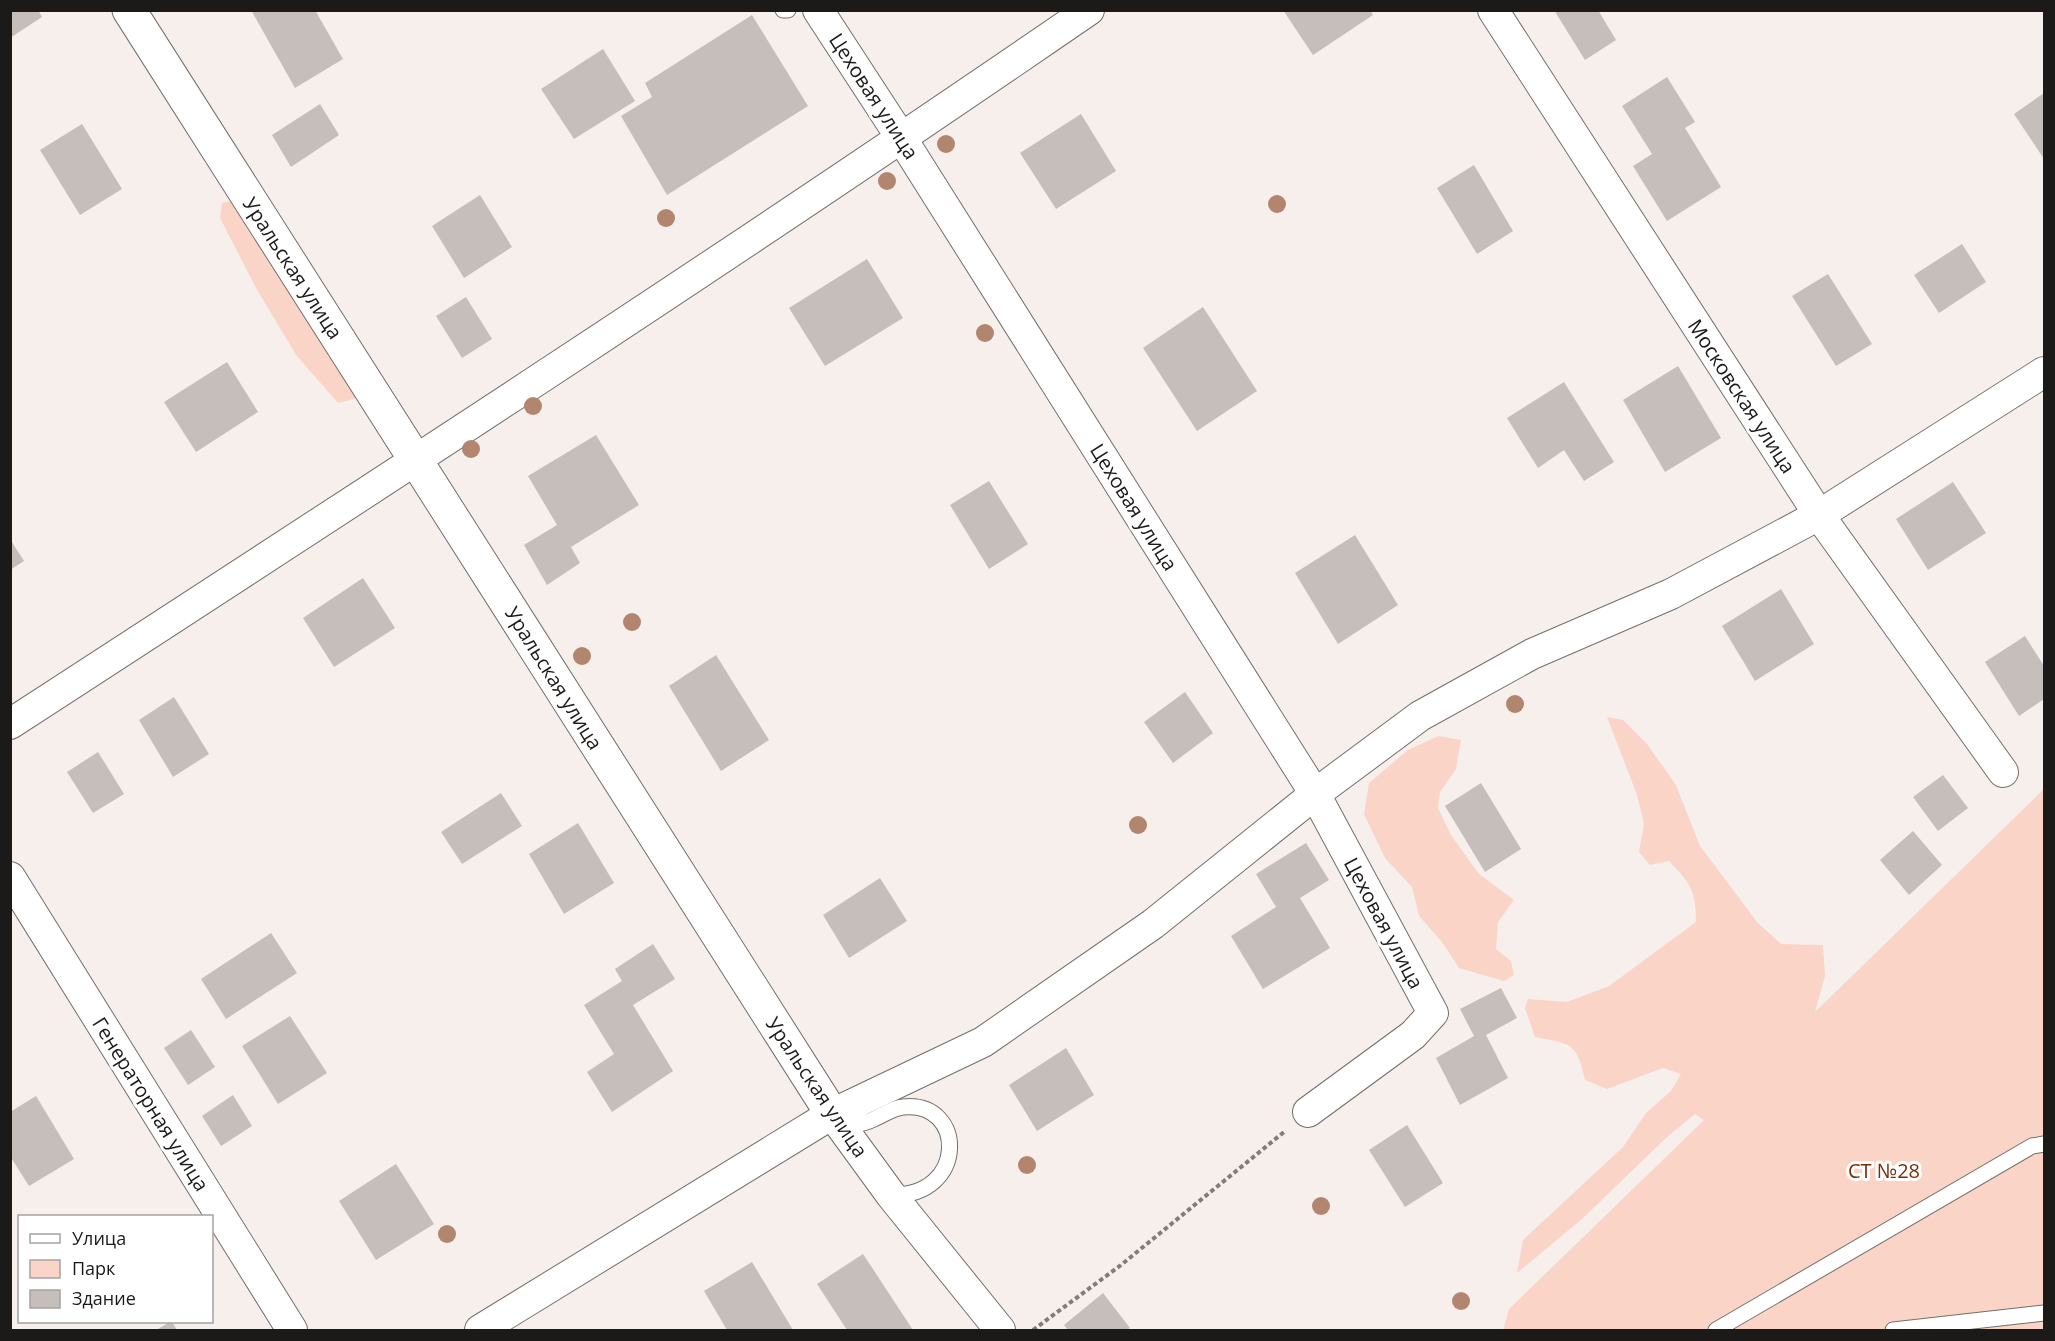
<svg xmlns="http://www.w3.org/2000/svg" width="2055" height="1341" viewBox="0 0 2055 1341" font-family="'Open Sans',sans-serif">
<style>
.green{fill:#fad5c7}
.building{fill:#c6bebb}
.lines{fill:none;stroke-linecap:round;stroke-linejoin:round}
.service-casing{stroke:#756e6b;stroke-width:17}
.minor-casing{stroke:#756e6b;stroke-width:32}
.tertiary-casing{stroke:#756e6b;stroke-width:35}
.path{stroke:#817d7a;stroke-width:4;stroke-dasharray:4.5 3;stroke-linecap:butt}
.service{stroke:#fff;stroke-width:15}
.minor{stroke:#fff;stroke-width:30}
.tertiary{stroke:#fff;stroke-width:33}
.tree{fill:#b2856e}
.labels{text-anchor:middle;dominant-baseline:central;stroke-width:6;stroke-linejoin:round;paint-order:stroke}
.street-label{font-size:20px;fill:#1c1a18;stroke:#fff}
.park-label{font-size:20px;fill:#7a2e07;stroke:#fff}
</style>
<rect width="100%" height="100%" fill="#f7efec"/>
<g class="green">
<path d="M236,200L358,398L338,403L296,355L256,288L220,218L222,203Z"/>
<path d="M1607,717L1623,720L1647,744L1676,785L1700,846L1757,922L1781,944L1823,945L1825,976L1815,1012L2044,789V1330H1503L1509,1309L1704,1120L1695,1114L1666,1138L1582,1219L1517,1273L1523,1240L1623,1147L1646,1113L1671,1091L1681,1074L1663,1068L1607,1089L1585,1080C1577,1042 1571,1044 1535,1037L1525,1008L1528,999L1567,1002L1609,986L1696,922C1696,890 1690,883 1669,861L1650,865L1639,852L1644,824L1637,795Z"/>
<path d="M1438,736L1461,740L1456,769L1440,792L1438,808L1451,835L1479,874L1514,900L1498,922L1496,949L1511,961L1514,975L1504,981L1459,968L1442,942L1419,916L1412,887L1385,858L1364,814L1369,783L1408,750Z"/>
</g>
<g class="building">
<path d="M10,10H38L42,17L10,38Z"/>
<path d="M251,10H315L343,59L295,88Z"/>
<path d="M1283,10H1370L1373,15L1313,55Z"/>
<path d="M1554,10H1598L1616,40L1585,60Z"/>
<path d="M752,15L808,106L667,195L621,116L652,97L645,83Z"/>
<path d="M603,49L635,101L574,139L541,89Z"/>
<path d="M1667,77L1695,122L1685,128L1721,187L1667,221L1633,166L1652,154L1622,106Z"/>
<path d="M2044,93V159L2014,114Z"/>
<path d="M320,104L339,135L291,167L272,135Z"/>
<path d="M1081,114L1116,171L1056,209L1020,153Z"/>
<path d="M82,124L122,189L80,215L40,150Z"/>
<path d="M1474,165L1513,231L1477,254L1437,188Z"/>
<path d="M480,195L512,247L464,278L432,226Z"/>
<path d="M1962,244L1986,282L1939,313L1914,275Z"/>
<path d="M867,259L903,318L825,366L789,308Z"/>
<path d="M1828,274L1872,344L1836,366L1792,296Z"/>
<path d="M466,297L492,339L462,358L436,316Z"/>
<path d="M1203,307L1257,391L1197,431L1143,348Z"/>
<path d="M227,362L258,412L196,452L164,402Z"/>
<path d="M1678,366L1721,438L1665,472L1623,400Z"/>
<path d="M1564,382L1614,462L1584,481L1564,450L1538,468L1507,418Z"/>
<path d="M596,435L639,505L571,547L580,563L547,585L524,545L557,525L528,476Z"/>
<path d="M989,481L1028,544L989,569L950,505Z"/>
<path d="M1953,482L1986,533L1928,570L1896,519Z"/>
<path d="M1355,535L1398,605L1338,644L1295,573Z"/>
<path d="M10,539L24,561L10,570Z"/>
<path d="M363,578L395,628L334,667L303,618Z"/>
<path d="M1781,589L1814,644L1755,681L1722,626Z"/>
<path d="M2025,636L2044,666V699L2019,716L1985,662Z"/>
<path d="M716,655L769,740L721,771L669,686Z"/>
<path d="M1185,692L1213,733L1173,763L1144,722Z"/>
<path d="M174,697L209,754L173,777L139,720Z"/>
<path d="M98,752L124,794L93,813L67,772Z"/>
<path d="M1943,775L1968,808L1938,831L1913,797Z"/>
<path d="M1481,783L1521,849L1485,872L1445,806Z"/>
<path d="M501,793L522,826L462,864L441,832Z"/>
<path d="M578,823L614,883L564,914L529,854Z"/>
<path d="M1913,831L1942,865L1909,895L1880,860Z"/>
<path d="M1306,843L1329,880L1300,898L1330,948L1263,989L1231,936L1276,907L1256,874Z"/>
<path d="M880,878L907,921L849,958L823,915Z"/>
<path d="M271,933L297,973L226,1019L201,979Z"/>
<path d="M653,944L675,979L633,1005L673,1071L612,1112L587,1072L614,1054L584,1005L622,981L615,969Z"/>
<path d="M1501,988L1517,1018L1486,1035L1508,1078L1460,1105L1436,1058L1474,1036L1460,1009Z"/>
<path d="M290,1016L327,1073L278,1104L242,1046Z"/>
<path d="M191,1030L215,1067L188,1085L164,1048Z"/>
<path d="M1066,1048L1094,1095L1037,1131L1009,1085Z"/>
<path d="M233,1095L252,1126L221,1146L202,1116Z"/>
<path d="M36,1096L74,1159L29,1186L10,1156V1112Z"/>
<path d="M1407,1125L1443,1183L1405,1207L1369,1150Z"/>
<path d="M396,1164L434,1224L376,1260L339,1201Z"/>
<path d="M863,1254L913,1330H847L817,1284Z"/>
<path d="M752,1262L793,1330H727L704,1291Z"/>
<path d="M1103,1293L1130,1328L1127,1330H1068L1064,1325Z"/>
<path d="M172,1322L177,1330H156L170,1322Z"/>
</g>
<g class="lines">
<g class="service-casing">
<g id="service">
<path d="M783,10H788"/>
<path d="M841,1122L847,1127C856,1125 866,1123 874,1119C883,1115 893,1108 903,1107C966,1100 968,1197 891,1195"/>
<path d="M1716,1330L2032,1146L2044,1144"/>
<path d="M1893,1330L2044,1313"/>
</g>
</g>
<g class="minor-casing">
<g id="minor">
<path d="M818,10L902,139L1315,794L1433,1013L1413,1035L1308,1112"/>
<path d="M1493,10L1819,515L2003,772"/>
<path d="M10,724C372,489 734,254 1089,10"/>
<path d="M10,877L292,1330"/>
<path d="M832,1114L891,1195L1000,1330"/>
<path d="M480,1330L832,1114L983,1042L1153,924L1315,794L1420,716L1532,654L1671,594L1819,515L2044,372"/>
</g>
</g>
<g class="tertiary-casing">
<path id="tertiary" d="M129,10L832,1114"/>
</g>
<path class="path" d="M1033,1330L1121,1265L1284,1132"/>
<use href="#service" class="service"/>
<use href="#minor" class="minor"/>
<use href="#tertiary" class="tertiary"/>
</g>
<g class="tree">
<circle cx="946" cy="144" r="9"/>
<circle cx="887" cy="181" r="9"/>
<circle cx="1277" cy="204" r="9"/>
<circle cx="666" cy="218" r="9"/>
<circle cx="985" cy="333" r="9"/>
<circle cx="533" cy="406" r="9"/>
<circle cx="471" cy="449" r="9"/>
<circle cx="632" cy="622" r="9"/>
<circle cx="582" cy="656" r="9"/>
<circle cx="1515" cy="704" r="9"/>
<circle cx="1138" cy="825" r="9"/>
<circle cx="1027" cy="1165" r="9"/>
<circle cx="1321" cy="1206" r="9"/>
<circle cx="447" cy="1234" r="9"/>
<circle cx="1461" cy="1301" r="9"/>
</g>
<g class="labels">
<g class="street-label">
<text transform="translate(874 96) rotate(57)">Цеховая улица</text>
<text transform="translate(293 268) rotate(57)">Уральская улица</text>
<text transform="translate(1742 396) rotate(57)">Московская улица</text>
<text transform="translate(1134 507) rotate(58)">Цеховая улица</text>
<text transform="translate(554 678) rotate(58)">Уральская улица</text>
<text transform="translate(1384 923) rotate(62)">Цеховая улица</text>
<text transform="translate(817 1087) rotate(56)">Уральская улица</text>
<text transform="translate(151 1104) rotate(58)">Генераторная улица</text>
</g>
<g class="park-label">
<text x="1884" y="1170">СТ №28</text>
</g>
</g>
<rect width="2055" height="1341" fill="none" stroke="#1c1a18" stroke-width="24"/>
<rect x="18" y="1215" width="195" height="108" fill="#ffffff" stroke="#a4a3a3" stroke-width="1.5"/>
<rect x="30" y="1234" width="30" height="9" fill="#ffffff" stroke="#a4a3a3" stroke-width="1.5"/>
<text x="72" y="1245" font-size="18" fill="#1c1a18">Улица</text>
<rect x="30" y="1260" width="30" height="18" fill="#fad5c7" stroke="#a4a3a3" stroke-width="1.5"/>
<text x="72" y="1275" font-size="18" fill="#1c1a18">Парк</text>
<rect x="30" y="1290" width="30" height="18" fill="#c6bebb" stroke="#a4a3a3" stroke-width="1.5"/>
<text x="72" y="1305" font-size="18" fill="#1c1a18">Здание</text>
</svg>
